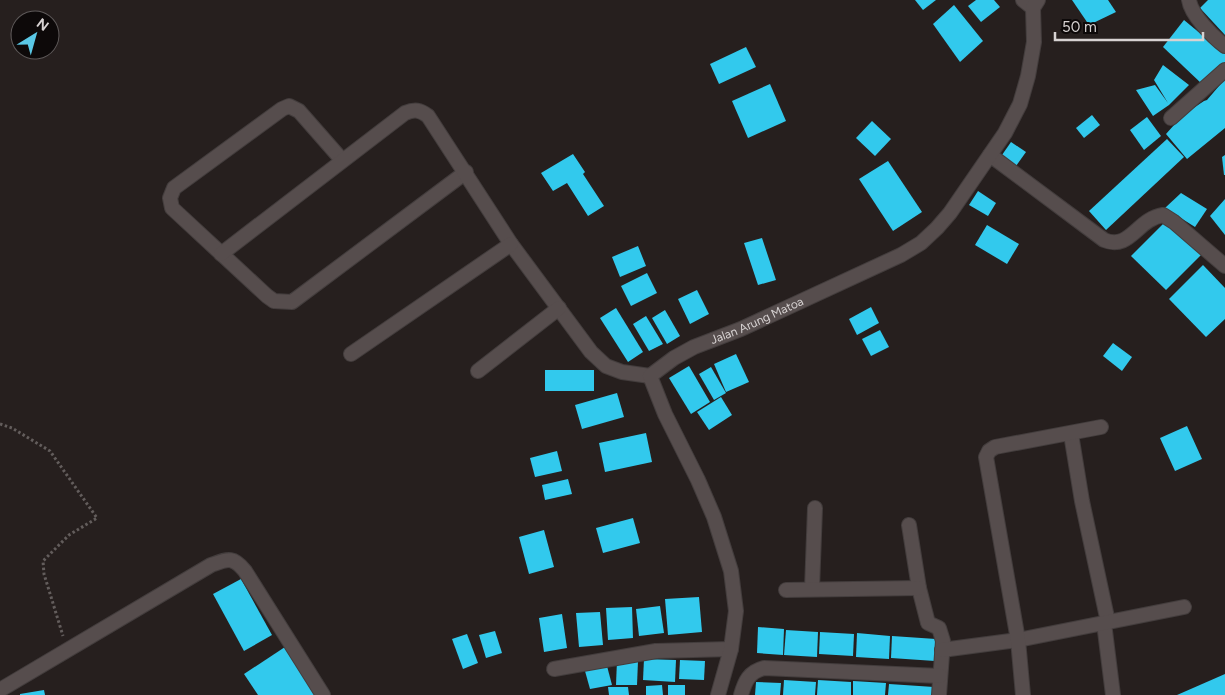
<svg xmlns="http://www.w3.org/2000/svg" width="1225" height="695" viewBox="0 0 1225 695" font-family="Figtree,sans-serif">
<style>
.building{fill:#32c9ed}
.lines{fill:none;stroke-linecap:round;stroke-linejoin:round}
.minor-casing{stroke:#433d3d;stroke-width:16}
.path{stroke:#635d5c;stroke-width:3;stroke-dasharray:2.5 2.5;stroke-linecap:butt}
.minor{stroke:#564d4d;stroke-width:14}
.labels{text-anchor:middle;dominant-baseline:central;stroke-width:5;stroke-linejoin:round;paint-order:stroke}
.street-label{font-size:12px;fill:#d7d2d2;stroke:#0d0909}
</style>
<rect width="100%" height="100%" fill="#261f1e"/>
<g class="building">
<path d="M915,0H936L923,10Z"/>
<path d="M976,0H994L1000,7L981,22L968,6Z"/>
<path d="M1072,0H1108L1116,12L1089,25Z"/>
<path d="M1208,0H1225V35L1200,8Z"/>
<path d="M954,5L983,41L960,62L933,24Z"/>
<path d="M1184,20L1225,54V65L1202,84L1163,47Z"/>
<path d="M746,47L756,67L719,84L710,64Z"/>
<path d="M1163,65L1189,85L1169,105L1153,116L1136,90L1155,85L1168,103L1154,80Z"/>
<path d="M1225,79V128L1187,159L1166,134L1183,115L1204,101L1207,100Z"/>
<path d="M770,84L786,121L748,138L732,101Z"/>
<path d="M1092,115L1100,125L1084,138L1076,128Z"/>
<path d="M1147,117L1161,136L1144,150L1130,130Z"/>
<path d="M872,121L891,139L875,156L856,138Z"/>
<path d="M1167,139L1184,157L1106,230L1089,211Z"/>
<path d="M1011,142L1026,152L1016,166L1002,155Z"/>
<path d="M573,154L585,172L583,174L604,206L588,216L567,183L553,191L541,173Z"/>
<path d="M1225,155V175H1224L1222,157Z"/>
<path d="M888,161L922,212L893,231L859,179Z"/>
<path d="M978,191L996,203L988,216L969,205Z"/>
<path d="M1181,193L1207,209L1195,227L1165,208Z"/>
<path d="M1225,199V235L1210,216Z"/>
<path d="M1166,221L1201,255L1166,290L1131,256Z"/>
<path d="M987,225L1019,244L1007,264L975,245Z"/>
<path d="M762,238L776,280L758,285L744,243Z"/>
<path d="M638,246L646,266L620,277L612,257Z"/>
<path d="M1203,265L1225,288V319L1206,337L1169,299Z"/>
<path d="M647,273L657,293L631,306L621,286Z"/>
<path d="M697,290L709,314L690,324L678,299Z"/>
<path d="M871,307L879,323L857,335L849,319Z"/>
<path d="M616,308L643,352L628,362L600,318Z"/>
<path d="M665,310L680,336L667,344L652,318Z"/>
<path d="M646,316L663,344L649,351L633,324Z"/>
<path d="M880,330L889,347L871,356L862,339Z"/>
<path d="M1113,343L1132,357L1122,371L1103,356Z"/>
<path d="M736,354L749,382L726,392L714,364Z"/>
<path d="M689,366L710,402L691,414L669,378Z"/>
<path d="M711,367L726,393L714,400L699,374Z"/>
<rect x="545" y="370" width="49" height="21"/>
<path d="M617,393L624,417L582,429L575,405Z"/>
<path d="M721,397L732,415L709,430L697,412Z"/>
<path d="M1187,426L1202,459L1175,471L1160,438Z"/>
<path d="M646,433L652,462L605,472L599,443Z"/>
<path d="M557,451L562,471L535,477L530,458Z"/>
<path d="M568,479L572,494L545,500L542,485Z"/>
<path d="M633,518L640,543L603,553L596,528Z"/>
<path d="M544,530L554,567L529,574L519,537Z"/>
<path d="M241,579L272,635L244,651L213,594Z"/>
<path d="M699,597L702,632L668,635L665,599Z"/>
<path d="M660,606L664,633L639,636L636,609Z"/>
<path d="M632,607L633,638L608,640L606,608Z"/>
<path d="M600,612L603,645L579,647L576,613Z"/>
<path d="M562,614L567,648L544,652L539,618Z"/>
<path d="M758,627L784,629L783,655L757,653Z"/>
<path d="M786,630L818,632L817,657L784,655Z"/>
<path d="M495,631L502,653L486,658L479,635Z"/>
<path d="M820,632L854,634L853,656L819,654Z"/>
<path d="M857,633L890,636L889,659L856,657Z"/>
<path d="M467,634L478,663L463,669L452,639Z"/>
<path d="M892,636L936,639L935,661L891,658Z"/>
<path d="M288,645L321,695H258L244,674Z"/>
<path d="M644,659L676,660L675,682L643,680Z"/>
<path d="M617,660L638,661L637,685H616Z"/>
<path d="M680,660L705,661L704,680L679,679Z"/>
<path d="M607,666L612,685L590,689L585,671Z"/>
<path d="M1225,674V695H1177Z"/>
<path d="M784,680L816,682L815,695H783Z"/>
<path d="M818,680L851,682V695H817Z"/>
<path d="M853,681L886,683L885,695H853Z"/>
<path d="M756,682L781,683L780,695H755Z"/>
<path d="M889,684L934,687V695H888Z"/>
<path d="M662,685L663,695H646V686Z"/>
<rect x="668" y="685" width="17" height="10"/>
<path d="M608,687H628L629,695H609Z"/>
<path d="M44,690L45,695H20V694Z"/>
</g>
<g class="lines">
<g class="minor-casing">
<g id="minor">
<path d="M1023,0L1033,8"/>
<path d="M1189,0C1191,15 1213,37 1225,46"/>
<path d="M1171,118L1225,70"/>
<path d="M990,155L1104,240C1130,251 1137,219 1163,215L1174,222L1225,266"/>
<path d="M342,160L299,111L289,106L282,109L174,188L170,198L172,208L267,296L274,301L292,302L466,172"/>
<path d="M221,254L405,113C415,109 420,110 428,116L511,244L591,352L606,366L622,372L650,376"/>
<path d="M351,354L511,244"/>
<path d="M478,371L559,308"/>
<path d="M1071,434L1082,501L1108,622"/>
<path d="M909,525L919,588L928,623L939,628L943,641L939,695"/>
<path d="M812,589L815,508"/>
<path d="M786,590L919,588"/>
<path d="M1104,623L1113,695"/>
<path d="M942,650L1018,640L1184,607"/>
<path d="M554,669L656,651L731,649"/>
<path d="M0,690L211,565C228,559 233,556 245,571L323,695"/>
<path id="s1" d="M718,695L731,649L736,611L731,571L714,517L698,480L665,414L650,376L674,358L694,347L741,329L901,255L921,243L937,228L950,213L1005,133L1020,104L1028,76L1034,42L1033,8L1038,0"/>
<path d="M741,695C745,681 749,672 764,668L940,676"/>
<path d="M1023,695L1018,640L986,457L989,451L995,447L1101,427"/>
</g>
</g>
<path class="path" d="M0,424L12,428L50,451L97,518L69,535L43,561L44,574L63,636"/>
<use href="#minor" class="minor"/>
</g>
<g class="labels">
<g class="street-label">
<text stroke="none"><textPath href="#s1" startOffset="459">Jalan Arung Matoa</textPath></text>
</g>
</g>
<g transform="translate(35 35) rotate(37)"><circle r="24" fill="#0d0909" stroke="#5e5959"/>
<path d="M0-4L9 19L0 12L-9 19Z" fill="#5ac8e6"/>
<text y="-8" font-size="14" font-weight="bold" text-anchor="middle" fill="#d7d2d2">N</text>
</g>
<path d="M1055 32v8h148v-8" fill="none" stroke="#d7d2d2" stroke-width="2.5"/>
<text x="1062" y="32" font-size="15" fill="#d7d2d2" stroke="#0d0909" stroke-width="4" paint-order="stroke">50 m</text>
</svg>
